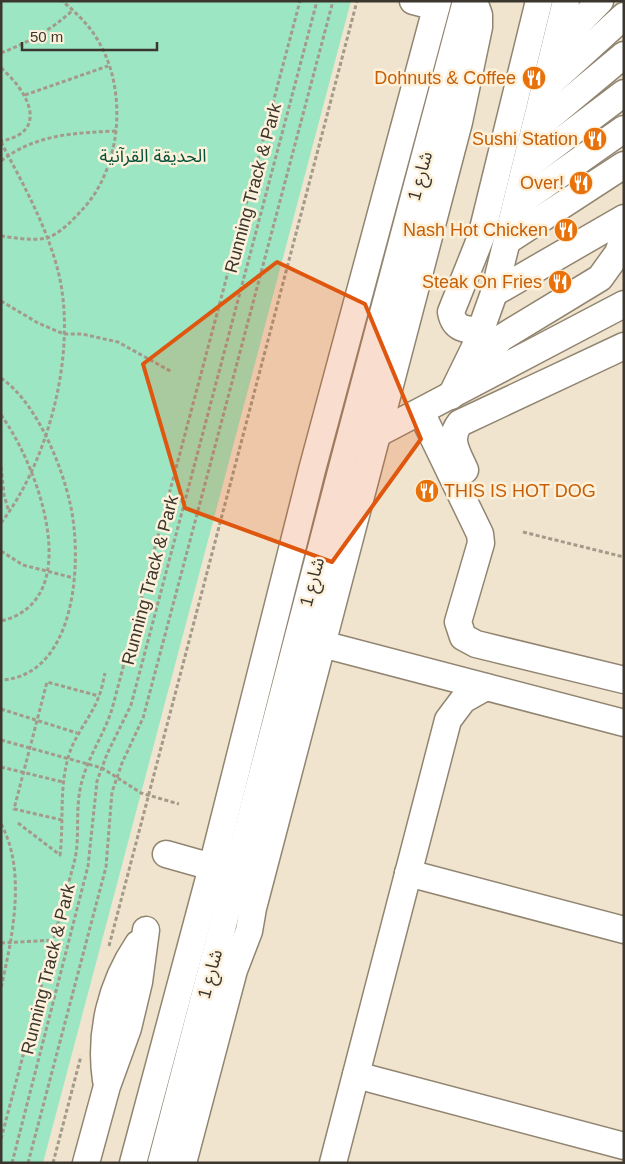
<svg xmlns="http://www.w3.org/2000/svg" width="625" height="1164" viewBox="0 0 625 1164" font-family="Arial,'Noto Sans Arabic',sans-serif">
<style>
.green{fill:#9ce6c4}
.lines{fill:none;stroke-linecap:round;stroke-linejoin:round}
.minor-casing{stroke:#918571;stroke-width:29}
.path{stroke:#a39a8a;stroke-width:3;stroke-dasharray:4 2.5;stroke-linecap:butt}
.minor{stroke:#fff;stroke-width:26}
.marked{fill:#df570e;fill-opacity:0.2;stroke:#df570e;stroke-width:4;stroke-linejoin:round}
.labels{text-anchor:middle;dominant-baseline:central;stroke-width:5;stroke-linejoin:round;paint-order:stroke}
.food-label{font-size:18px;fill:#c56008;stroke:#fef1db;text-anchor:end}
.park-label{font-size:18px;fill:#085139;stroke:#fef1db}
.street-label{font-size:18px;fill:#3b362e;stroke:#fef1db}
</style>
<rect width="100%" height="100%" fill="#f1e4ce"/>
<path class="green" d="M1,1H351L43,1163H1Z"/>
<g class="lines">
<g class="minor-casing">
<g id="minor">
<path d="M413,1L436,7"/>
<path d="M556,46L600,1"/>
<path d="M546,87L624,16"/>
<path d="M535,129L624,55"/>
<path d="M526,167L624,93"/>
<path d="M516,205L624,129"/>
<path d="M507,241L624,165"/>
<path d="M494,293L624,218"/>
<path d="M480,330C465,330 454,329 451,312L481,237L539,1"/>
<path d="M479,376L489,352L501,338L600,278L618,253L624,236"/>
<path d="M451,396L474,349L494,293L566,1"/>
<path d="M421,412L480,534L481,543L458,622L463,637L476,644L624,680"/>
<path d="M377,434L624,304"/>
<path d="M465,470C458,454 447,439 460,423L624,346"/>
<path d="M322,644L624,723"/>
<path d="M166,854L212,867"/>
<path d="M408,873L624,930"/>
<path d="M356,1075L624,1146"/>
<path d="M106,1080C99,1033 111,984 138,944"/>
<path d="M86,1163L107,1086L128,1028L139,982L146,930"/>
<path d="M133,1163L212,867L312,470L438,1"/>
<path d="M161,1163L343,464L466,1"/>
<path d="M183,1163L234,970L249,931L253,908L459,122L479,27V15L474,1"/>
<path d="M333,1163L448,720L463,700L486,687"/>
</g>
</g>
<g class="path">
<path d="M1,53C29,42 51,30 73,10"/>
<path d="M1,68C27,90 51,132 1,141"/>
<path d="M25,95L108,66"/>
<path d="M1,142C22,182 45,223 57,267C79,346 50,459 1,523"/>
<path d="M1,161C36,134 74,133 116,131"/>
<path d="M1,236C15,238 33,241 47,238C59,234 72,221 80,212C121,171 128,94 100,44C91,27 77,13 62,1"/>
<path d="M1,301L38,323L64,334H82L118,342L172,372"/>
<path d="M1,378C36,402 61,463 70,503C83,559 77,676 1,680"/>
<path d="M1,415C36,462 89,600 1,621"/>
<path d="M1,467L4,495L9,512"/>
<path d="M523,532L624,557"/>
<path d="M1,551L23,565L74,578"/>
<path d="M1,709L77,733"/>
<path d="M1,740L102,768L141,793L179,804"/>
<path d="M1,767L63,782"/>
<path d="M62,820L14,809L47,682L99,696"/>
<path d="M18,823L60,855C64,822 59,790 68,758C74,735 91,718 99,696C102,689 103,681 105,673"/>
<path d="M1,824C27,871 12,939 1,988"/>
<path d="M1,943L53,940"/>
<path d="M109,946L357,1"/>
<path d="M1,1139L75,859C80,835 75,810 81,785C87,758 104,735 112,709L300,1"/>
<path d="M12,1163L88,866L97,781L107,754L131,705L317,1"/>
<path d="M28,1163L106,867L112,792L122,763L143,718L333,1"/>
<path d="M53,1163L81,1056"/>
</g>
<use href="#minor" class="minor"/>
</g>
<path class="marked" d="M277,262L365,304L421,439L332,562L185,508L143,364Z"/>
<defs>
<g id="restaurant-disc" transform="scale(1.25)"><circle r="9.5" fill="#e8710a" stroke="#fef1db"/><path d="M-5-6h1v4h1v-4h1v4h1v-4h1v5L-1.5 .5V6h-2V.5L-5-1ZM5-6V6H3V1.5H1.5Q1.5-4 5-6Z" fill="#fff"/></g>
</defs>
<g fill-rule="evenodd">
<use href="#restaurant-disc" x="534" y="78"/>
<use href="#restaurant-disc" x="595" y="139"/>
<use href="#restaurant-disc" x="581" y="183"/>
<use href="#restaurant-disc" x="566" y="230"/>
<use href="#restaurant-disc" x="560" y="282"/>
<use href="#restaurant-disc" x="427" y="491"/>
</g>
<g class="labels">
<g class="food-label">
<text x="516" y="78">Dohnuts &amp; Coffee</text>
<text x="578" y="139">Sushi Station</text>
<text x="564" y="183">Over!</text>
<text x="548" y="230">Nash Hot Chicken</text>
<text x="542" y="282">Steak On Fries</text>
<text x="444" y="491" text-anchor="start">THIS IS HOT DOG</text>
</g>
<g class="park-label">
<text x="153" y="156">الحديقة القرآنية</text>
</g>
<g class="street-label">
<text transform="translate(420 176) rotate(-75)">شارع 1</text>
<text transform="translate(253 188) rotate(-75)">Running Track &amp; Park</text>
<text transform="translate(150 580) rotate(-75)">Running Track &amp; Park</text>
<text transform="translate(312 582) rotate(-75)">شارع 1</text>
<text transform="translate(48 969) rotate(-76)">Running Track &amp; Park</text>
<text transform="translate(210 974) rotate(-75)">شارع 1</text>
</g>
</g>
<rect width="625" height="1164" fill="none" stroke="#3b362e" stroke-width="5"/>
<path d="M22 42v8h135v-8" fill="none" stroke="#3b362e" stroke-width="2.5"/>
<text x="30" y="42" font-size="15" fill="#3b362e" stroke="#fef1db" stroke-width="4" paint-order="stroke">50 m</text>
</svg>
